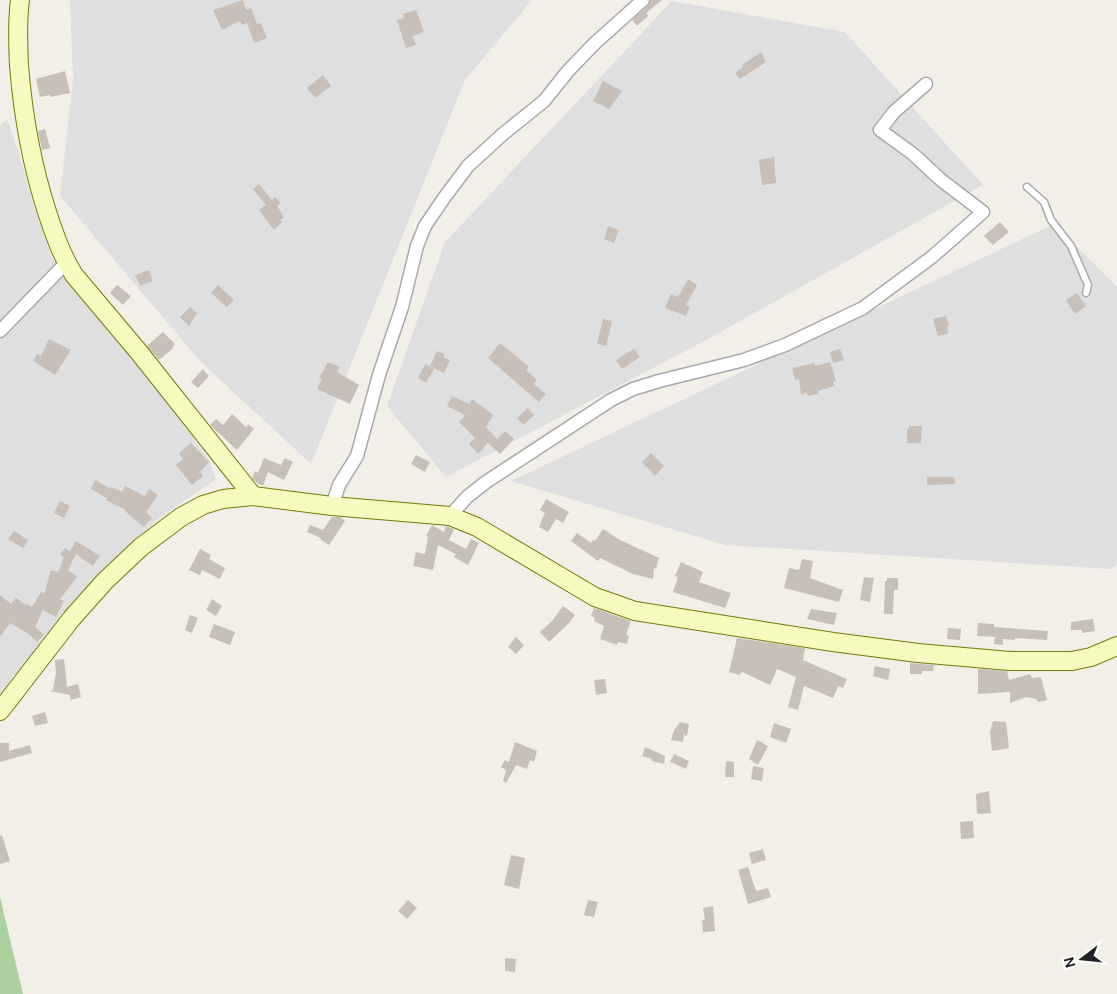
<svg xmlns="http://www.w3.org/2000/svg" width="1117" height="994" viewBox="0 0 1117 994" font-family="'DM Sans',sans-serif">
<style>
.residential{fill:#e0dfdf}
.forest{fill:#add19e}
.building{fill:#c7bfb8}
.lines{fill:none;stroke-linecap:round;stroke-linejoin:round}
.lane-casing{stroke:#a9a9a9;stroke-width:9}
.street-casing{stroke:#a9a9a9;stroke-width:15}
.secondary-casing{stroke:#707d05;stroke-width:20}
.lane{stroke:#fff;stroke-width:6}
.street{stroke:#fff;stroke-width:12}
.secondary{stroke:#f7fabf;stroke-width:18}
</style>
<rect width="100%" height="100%" fill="#f2efe9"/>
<g class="residential">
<path d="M70,0H532L465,80L311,464L200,361L60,196L73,79Z"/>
<path d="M672,1L845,32L983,185L708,339L446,477L387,406L445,242Z"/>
<path d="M7,119L21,159L32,200L51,256L161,394L209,460L216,479L158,519L108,564L50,630L48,639L37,648L34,657L24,671L12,676L0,702V125Z"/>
<path d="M1054,224L1117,287V564L1110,569L725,545L511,481Z"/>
</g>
<path class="forest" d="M0,897L23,994H0Z"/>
<g class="building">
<path d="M243,0L246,10L251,8L257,24L261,23L267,38L254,43L247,23L242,25L240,21L222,30L213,10Z"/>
<path d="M651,0H662L646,13L648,16L637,26L632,20L648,6Z"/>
<path d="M416,10L424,32L413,36L416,45L406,48L397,20L404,18L403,14Z"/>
<path d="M761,52L766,62L740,79L735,73L743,67L742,65Z"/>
<path d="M65,71L70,93L51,97L50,95L40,97L36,79Z"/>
<path d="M323,75L331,86L315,98L307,88Z"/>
<path d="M603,81L622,91L609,109L593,101Z"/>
<path d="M45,129L50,148L42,150L38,131Z"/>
<path d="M774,157L776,183L762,185L759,160Z"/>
<path d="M259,184L272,200L275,197L281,203L277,206L284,217L280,220L282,222L274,230L259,210L266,205L253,189Z"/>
<path d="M1000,222L1009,232L993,245L984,236Z"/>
<path d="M608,226L619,230L614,243L604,239Z"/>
<path d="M149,270L153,281L140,286L135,275Z"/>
<path d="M688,279L697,285L686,305L690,306L686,316L665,308L671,294L678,297Z"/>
<path d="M117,285L131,296L123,305L110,293Z"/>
<path d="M218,285L234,300L227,307L211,293Z"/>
<path d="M1077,293L1086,306L1075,314L1066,300Z"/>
<path d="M190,307L197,313L189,326L180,317Z"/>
<path d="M946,316L949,326L947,327L948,334L938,336L933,319Z"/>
<path d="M603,319L612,321L606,346L597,344Z"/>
<path d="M163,332L175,344L172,349L159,360L147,346Z"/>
<path d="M49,339L71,350L55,375L33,361L37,354L41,356Z"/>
<path d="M500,343L529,367L526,370L537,380L534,384L546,394L539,402L488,358Z"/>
<path d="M634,349L640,357L622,369L616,360Z"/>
<path d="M840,349L844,360L833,363L830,352Z"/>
<path d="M437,351L445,354L443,357L450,360L444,373L430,366Z"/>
<path d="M328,362L340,367L337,372L359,385L350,404L317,389L322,379L319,378Z"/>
<path d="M830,362L836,381L833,382L834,386L818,391V394L808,396L807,393L801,394L799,379L795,380L792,368L815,363V366Z"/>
<path d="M425,364L434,369L426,383L418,378Z"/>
<path d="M203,369L209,376L198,388L191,382Z"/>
<path d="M452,396L469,404L472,399L493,415L486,427L497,439L505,431L514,439L500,454L488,443L478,454L469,444L475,438L459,422L465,415L447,406Z"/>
<path d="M528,408L534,415L523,425L517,418Z"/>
<path d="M232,414L246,427L248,424L254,429L237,450L210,425L216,419L223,425Z"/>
<path d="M909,426H922L921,443H907V429H909Z"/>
<path d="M191,443L209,462L200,472L203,476L192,485L176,465L183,459L179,453Z"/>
<path d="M651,453L664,466L655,476L642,462Z"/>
<path d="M416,455L430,462L425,472L411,464Z"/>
<path d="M264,458L281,465L285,458L293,462L284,480L268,472L263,486L257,483L252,478L255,471L258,473Z"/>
<path d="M927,477H954L955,484L927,485Z"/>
<path d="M95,480L111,489L112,487L122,492L125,486L145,496L149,489L158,495L146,512L152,518L144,527L125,511L126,510L106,500L107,498L91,489Z"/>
<path d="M546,499L569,512L563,523L556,519L548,532L539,527L545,513L540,510Z"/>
<path d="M60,501L70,506L64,518L54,513Z"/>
<path d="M332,517H340L345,521L329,545L320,539L321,538L307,532L310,525L323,530Z"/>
<path d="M432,525L444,532L446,526L454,529L449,540L466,549L471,539L479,543L468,565L454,557L456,554L438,545L433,570L413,566L416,552L425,554L428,537L426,536Z"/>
<path d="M603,529L620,540L659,558L656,569L654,568L653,579L633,574L600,558L598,561L571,541L577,533L591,543L593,540L595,541Z"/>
<path d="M14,531L28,540L23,548L8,539Z"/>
<path d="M76,541L100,556L93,566L76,554L68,570L77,577L60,599L64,601L56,617L43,610L35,627L44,635L37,642L30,635L10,623L0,637V595L11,604L16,598L26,605L27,604L32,607L41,592L44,594L51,570L58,572L64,557L60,555L65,548L70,551Z"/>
<path d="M200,549L211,555L209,559L225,568L220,579L202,570L200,575L189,570Z"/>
<path d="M802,559L813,561L810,578L843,590L839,602L784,588L789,568L799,570Z"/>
<path d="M681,562L703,572L699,582L731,593L725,608L673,592L678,577L675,576Z"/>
<path d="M864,577L874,578L870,602L860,600Z"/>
<path d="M887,578H898V590H894L893,614H884L885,581H887Z"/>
<path d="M212,599L222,606L216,616L206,610Z"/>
<path d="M563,606L575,615L568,624L549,642L540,632L552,621Z"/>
<path d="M594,608L631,621L626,635L629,636L627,644L618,642L617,645L600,639L604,626L594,621L595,618L591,616Z"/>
<path d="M811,609L837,613L834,625L807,619Z"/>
<path d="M190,615L198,618L192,633L185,630Z"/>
<path d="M1093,619L1095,631L1082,633V630H1071V622Z"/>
<path d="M978,623L994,624V627L1048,631L1047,640L1015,638V640L1003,639V645L994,644L995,637L977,636Z"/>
<path d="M214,624L235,632L230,645L209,637Z"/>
<path d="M948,628L961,629L960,640L947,639Z"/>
<path d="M516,637L524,645L516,654L508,647Z"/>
<path d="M737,638L805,648L803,660L847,679L843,688L838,686L833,698L804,686L798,710L788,707L796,677L777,669L770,685L742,672L740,675L729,672Z"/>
<path d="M64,659L67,687L78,684L81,697L71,700L70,695L50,691L53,690L56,673L55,660Z"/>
<path d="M910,663L934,665L933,671H922V674H910Z"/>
<path d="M875,666L890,669L888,680L873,676Z"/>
<path d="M978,669L1007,671L1009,680L1030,674L1032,678L1041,677L1047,700L1038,702L1036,699L1026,697L1010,703V692L978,694Z"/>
<path d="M605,679L607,693L596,695L594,680Z"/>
<path d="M45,712L48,723L35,726L32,716Z"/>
<path d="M993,721L1006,722L1009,748L992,751L990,732Z"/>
<path d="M680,722L689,724L687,736L684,735L683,742L671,740L674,730Z"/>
<path d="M774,723L791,729L786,743L770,737Z"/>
<path d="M757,740L768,746L758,765L749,759Z"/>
<path d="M515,742L537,751L534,762L530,760L527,769L516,765L506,783L503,781L506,770L501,767L505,760L509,762Z"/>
<path d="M0,743H9V751L30,745L32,753L0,762Z"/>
<path d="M645,747L665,756L664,764L652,761V759L642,756Z"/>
<path d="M674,754L689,761L686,769L670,762Z"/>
<path d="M726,761L734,762V777H725Z"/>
<path d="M753,766L764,768L762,781L751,779Z"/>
<path d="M989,791L991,813L977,814L976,794Z"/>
<path d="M973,821L974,838L961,839L960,822Z"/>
<path d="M2,835L10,861L0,864V836Z"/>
<path d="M763,849L766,860L752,864L749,853Z"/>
<path d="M511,855L525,858L519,889L504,885Z"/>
<path d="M748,867L756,891L768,888L771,897L748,904L738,870Z"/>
<path d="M408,900L417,908L407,919L398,911Z"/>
<path d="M588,900L598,902L594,917L584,915Z"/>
<path d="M713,906L715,931L703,932L702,920H705L703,908Z"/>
<path d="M505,958L516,959L515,972L505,971Z"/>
</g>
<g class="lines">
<g class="lane-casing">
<path id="lane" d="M1027,187L1044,202L1051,220L1071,246L1088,285L1086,293"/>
</g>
<g class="street-casing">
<g id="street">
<path d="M0,331L66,263"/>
<path d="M332,506L339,485L357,456L379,375L402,307L417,246L425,226L444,198L468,166L503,134L544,101L568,71L595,43L643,0"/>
<path d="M450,516L467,497L486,482L611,400L633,389L659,381L744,360L785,345L863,308L932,257L983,212L941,180L913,154L880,130L894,112L926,84"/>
</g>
</g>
<g class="secondary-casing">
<g id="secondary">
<path d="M20,0C17,21 18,44 19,65C23,117 32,166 48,215C55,236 62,256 74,275L138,351L253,496"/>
<path d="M0,711L72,618L105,581L141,547L181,517L203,505L223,499L253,496L332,506L450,516L477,527L595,597L635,611L833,642L918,653L1010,661H1072L1091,657L1117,646"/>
</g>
</g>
<use href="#lane" class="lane"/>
<use href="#street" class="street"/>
<use href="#secondary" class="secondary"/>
</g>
<g transform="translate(1082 959) rotate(254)" stroke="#ffffff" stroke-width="4" paint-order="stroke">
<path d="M0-4L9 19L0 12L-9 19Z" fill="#222222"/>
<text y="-8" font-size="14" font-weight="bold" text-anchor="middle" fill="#222222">N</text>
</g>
</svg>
